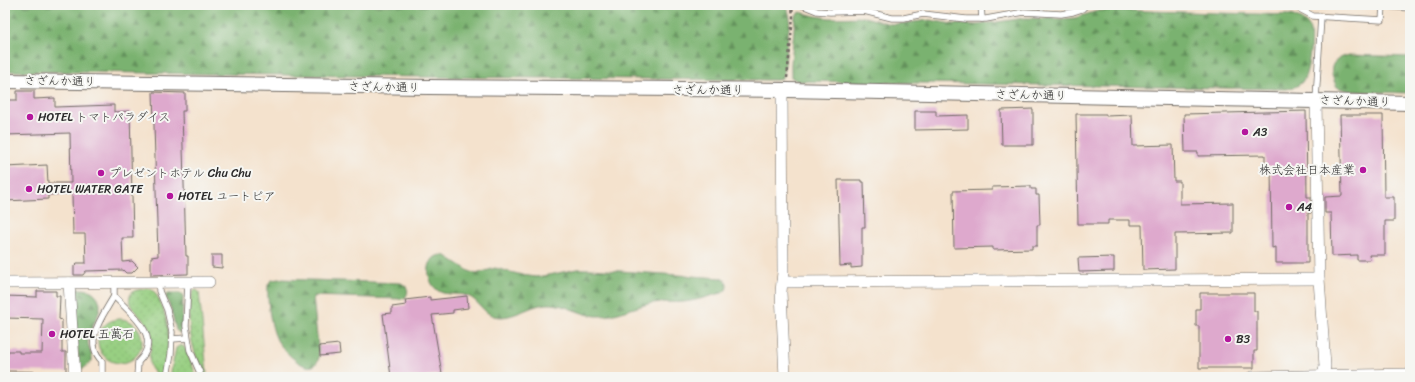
<svg xmlns="http://www.w3.org/2000/svg" width="1415" height="382" viewBox="0 0 1415 382" font-family="Sriracha,'Klee One',sans-serif">
<style>
.forest{fill:url(#forest-firs);stroke:#526e4e}
.garden{fill:url(#garden-dots);stroke:#627d56}
.building{fill:#dea9cd}
.lines{fill:none;stroke-linecap:round;stroke-linejoin:round}
.service-casing{stroke:#716b64;stroke-width:7}
.minor-casing{stroke:#716b64;stroke-width:12}
.tertiary-casing{stroke:#716b64;stroke-width:16}
.path{stroke:#716b64;stroke-width:2.5;stroke-dasharray:3 3;stroke-linecap:butt}
.service{stroke:#fff;stroke-width:5.5}
.minor{stroke:#fff;stroke-width:11}
.tertiary{stroke:#fff;stroke-width:14}
.poi-dot{fill:#b5179e;stroke:#f6f6f2;stroke-width:1.5}
.labels{text-anchor:middle;dominant-baseline:central;stroke-width:4;stroke-linejoin:round;paint-order:stroke}
.street-label{font-size:12px;fill:#2b2b2b;stroke:#f6f6f2}
.poi-label{font-size:12px;fill:#2b2b2b;stroke:#f6f6f2;text-anchor:start}
</style>
<defs>
<pattern id="forest-firs" width="22" height="20" patternUnits="userSpaceOnUse"><rect width="22" height="20" fill="#7ab270"/><path d="M5 1l3.5 6h-7zM16 11l3.5 6h-7z" fill="#64915c"/></pattern>
<pattern id="garden-dots" width="8" height="8" patternUnits="userSpaceOnUse"><rect width="8" height="8" fill="#98cf82"/><path d="M2 2h.1M6 6h.1" fill="none" stroke="#83b270" stroke-width="1.8" stroke-linecap="round"/></pattern>
</defs>
<rect width="100%" height="100%" fill="#f6f6f2"/>
<filter id="ink" filterUnits="userSpaceOnUse"><feTurbulence type="fractalNoise" baseFrequency=".025" numOctaves="2"/><feDisplacementMap in="SourceGraphic" scale="8" xChannelSelector="R" yChannelSelector="G"/><feConvolveMatrix kernelMatrix="1 2 1 2 8 2 1 2 1" color-interpolation-filters="sRGB"/></filter>
<filter id="wash" filterUnits="userSpaceOnUse"><feTurbulence type="fractalNoise" baseFrequency=".012" numOctaves="4" result="noise"/><feDisplacementMap in="SourceGraphic" scale="16" xChannelSelector="R" yChannelSelector="G"/><feGaussianBlur stdDeviation="0.9" result="paint"/><feColorMatrix in="noise" values="0 0 0 0 0 0 0 0 0 0 0 0 0 0 0 0 0 1.4 0 .05"/><feComposite in="paint" operator="in"/></filter>
<g filter="url(#wash)">
<rect width="100%" height="100%" fill="#f4e2cd"/>
<g class="forest">
<path d="M5,5H787L790,18L784,73L781,79L777,80L429,77L5,71Z"/>
<path d="M1112,10L1291,15C1298,18 1305,20 1309,27C1313,36 1309,75 1302,82C1297,87 1292,88 1286,89L797,81L791,77V64L795,17L797,14L800,12L815,16L830,18L864,17L891,24H898L930,20L952,24L977,25L1025,18L1061,19L1075,18L1097,11Z"/>
<path d="M1349,55L1410,57V93L1348,91L1337,87C1328,70 1329,60 1349,55Z"/>
<path d="M441,255L446,256L469,271L476,274L495,268L522,275L536,277L549,275L577,269H591L721,278L726,281C728,287 727,290 722,293C709,296 696,301 683,302C673,303 663,301 653,303C635,306 615,317 597,316C580,315 565,304 550,304C531,303 513,321 494,316C483,313 478,300 468,296C457,292 444,297 436,289C426,280 425,257 441,255Z"/>
<path d="M279,279L401,283C409,287 409,292 405,298L401,299L313,296L319,357C313,382 283,351 277,340C270,326 267,300 268,285L271,280Z"/>
<path d="M79,289C86,289 92,290 96,295C108,310 89,325 88,340C87,347 93,354 92,361L83,369L79,366L74,292L76,290Z"/>
<path d="M168,293H180L183,295L182,330L179,333L176,330L171,309L166,297V295Z"/>
</g>
<g class="garden">
<path d="M148,288L153,290C168,310 171,339 166,362C165,367 164,372 159,375C141,368 155,345 151,332C146,316 120,307 133,291Z"/>
<path d="M194,290H196L199,292L207,373L205,375C192,355 183,313 194,290Z"/>
<circle cx="120" cy="341" r="22"/>
<path d="M181,345L185,348L195,372L194,375H172L171,372L176,348Z"/>
</g>
<g id="blocks">
<g class="building">
<path d="M17,91H34V99L55,98V107L114,105V112L130,111L133,238H122L123,262L132,261L138,267L132,273H126L123,270L86,271L83,275H74V266L77,263H86L85,234H73L72,194L48,195V199L5,201V167L47,165L48,183H71L70,133L5,135V100H17Z"/>
<path d="M153,92L185,93V111H182L186,256H188V274L151,275V257L158,256Z"/>
<path d="M1033,109V145H1002L1001,110Z"/>
<path d="M915,111H936V116L968,115V129L915,130Z"/>
<path d="M1306,111L1307,197H1311V213H1308V263H1276V247L1272,248L1271,166H1265V155L1198,156V152H1185L1184,114Z"/>
<path d="M1076,114H1106V116L1132,115L1133,146L1173,145L1174,181H1180V204L1233,203V233L1175,234V269L1143,270L1142,225H1130V220H1108V224H1078Z"/>
<path d="M1340,115H1383L1384,197H1394V221H1385V255H1369L1370,260H1357V255L1332,256L1331,213H1325V197L1342,196Z"/>
<path d="M838,180H861V182H864L865,227H862V267L851,268V265L840,266Z"/>
<path d="M1031,186V189H1036V195H1039L1040,225H1037V246H1032V249L993,250V247L954,248L953,191L992,190V187Z"/>
<path d="M212,255H222V268L212,267Z"/>
<path d="M1114,257V271L1079,272L1078,258Z"/>
<path d="M37,291H56V296H60L59,319L62,320V352H66V372L5,371V354H8V351H19V353H42L43,319L5,318V296L37,297Z"/>
<path d="M1200,293H1254V311H1257V351H1254V368H1199V326H1196V309H1200Z"/>
<path d="M467,296L468,308L453,310V313L432,315L442,374L420,377H391L383,314L392,313V307L406,305L405,300L430,297V300Z"/>
<path d="M339,344L340,354L320,356L319,346Z"/>
</g>
</g>
</g>
<g filter="url(#ink)">
<use href="#blocks" fill-opacity="0" stroke="#716b64" stroke-width="1"/>
<g class="lines">
<g class="service-casing">
<g id="service">
<path d="M802,5L817,11L830,12L864,11L892,18H904L923,14L966,19H986L1024,12L1061,14L1073,12L1082,9L1086,5"/>
<path d="M981,5L982,19"/>
<path d="M1292,5L1313,16L1382,20L1383,6L1410,8"/>
<path d="M1316,100L1321,16"/>
<path d="M188,282L186,326L190,350L200,373V377"/>
<path d="M114,283V296C131,314 164,337 138,362L137,377"/>
<path d="M159,283V291L167,310L172,332L171,354L167,377"/>
<path d="M172,339L187,338"/>
<path d="M102,377V361C82,341 103,316 114,296"/>
</g>
</g>
<g class="minor-casing">
<g id="minor">
<path d="M782,90L783,272L781,292L785,377"/>
<path d="M1316,100L1319,279L1325,366L1323,377"/>
<path d="M782,282L1319,279"/>
<path d="M5,283L209,282"/>
<path d="M69,283L75,377"/>
<path d="M1252,377L1410,374"/>
</g>
</g>
<g class="tertiary-casing">
<path id="tertiary" d="M5,81L429,87L787,90L1410,103"/>
</g>
<path class="path" d="M787,78L793,17L792,7"/>
<use href="#service" class="service"/>
<use href="#minor" class="minor"/>
<use href="#tertiary" class="tertiary"/>
</g>
</g>
<g class="poi-dot">
<circle cx="30" cy="117" r="4"/>
<circle cx="1245" cy="132" r="4"/>
<circle cx="1363" cy="170" r="4"/>
<circle cx="101" cy="173" r="4"/>
<circle cx="29" cy="189" r="4"/>
<circle cx="170" cy="196" r="4"/>
<circle cx="1289" cy="207" r="4"/>
<circle cx="52" cy="334" r="4"/>
<circle cx="1228" cy="339" r="4"/>
</g>
<g class="labels">
<g class="street-label">
<text transform="translate(60 81) rotate(1)">さざんか通り</text>
<text transform="translate(384 87) rotate(1)">さざんか通り</text>
<text x="708" y="90">さざんか通り</text>
<text transform="translate(1031 95) rotate(1)">さざんか通り</text>
<text transform="translate(1355 101) rotate(2)">さざんか通り</text>
</g>
<g class="poi-label">
<text x="38" y="117">HOTEL トマトパラダイス</text>
<text x="1253" y="132">A3</text>
<text x="1355" y="170" text-anchor="end">株式会社日本産業</text>
<text x="109" y="173">プレゼントホテル Chu Chu</text>
<text x="37" y="189">HOTEL WATER GATE</text>
<text x="178" y="196">HOTEL ユートピア</text>
<text x="1297" y="207">A4</text>
<text x="60" y="334">HOTEL 五萬石</text>
<text x="1236" y="339">B3</text>
</g>
</g>
<rect width="1415" height="382" fill="none" stroke="#f6f6f2" stroke-width="20"/>
</svg>
